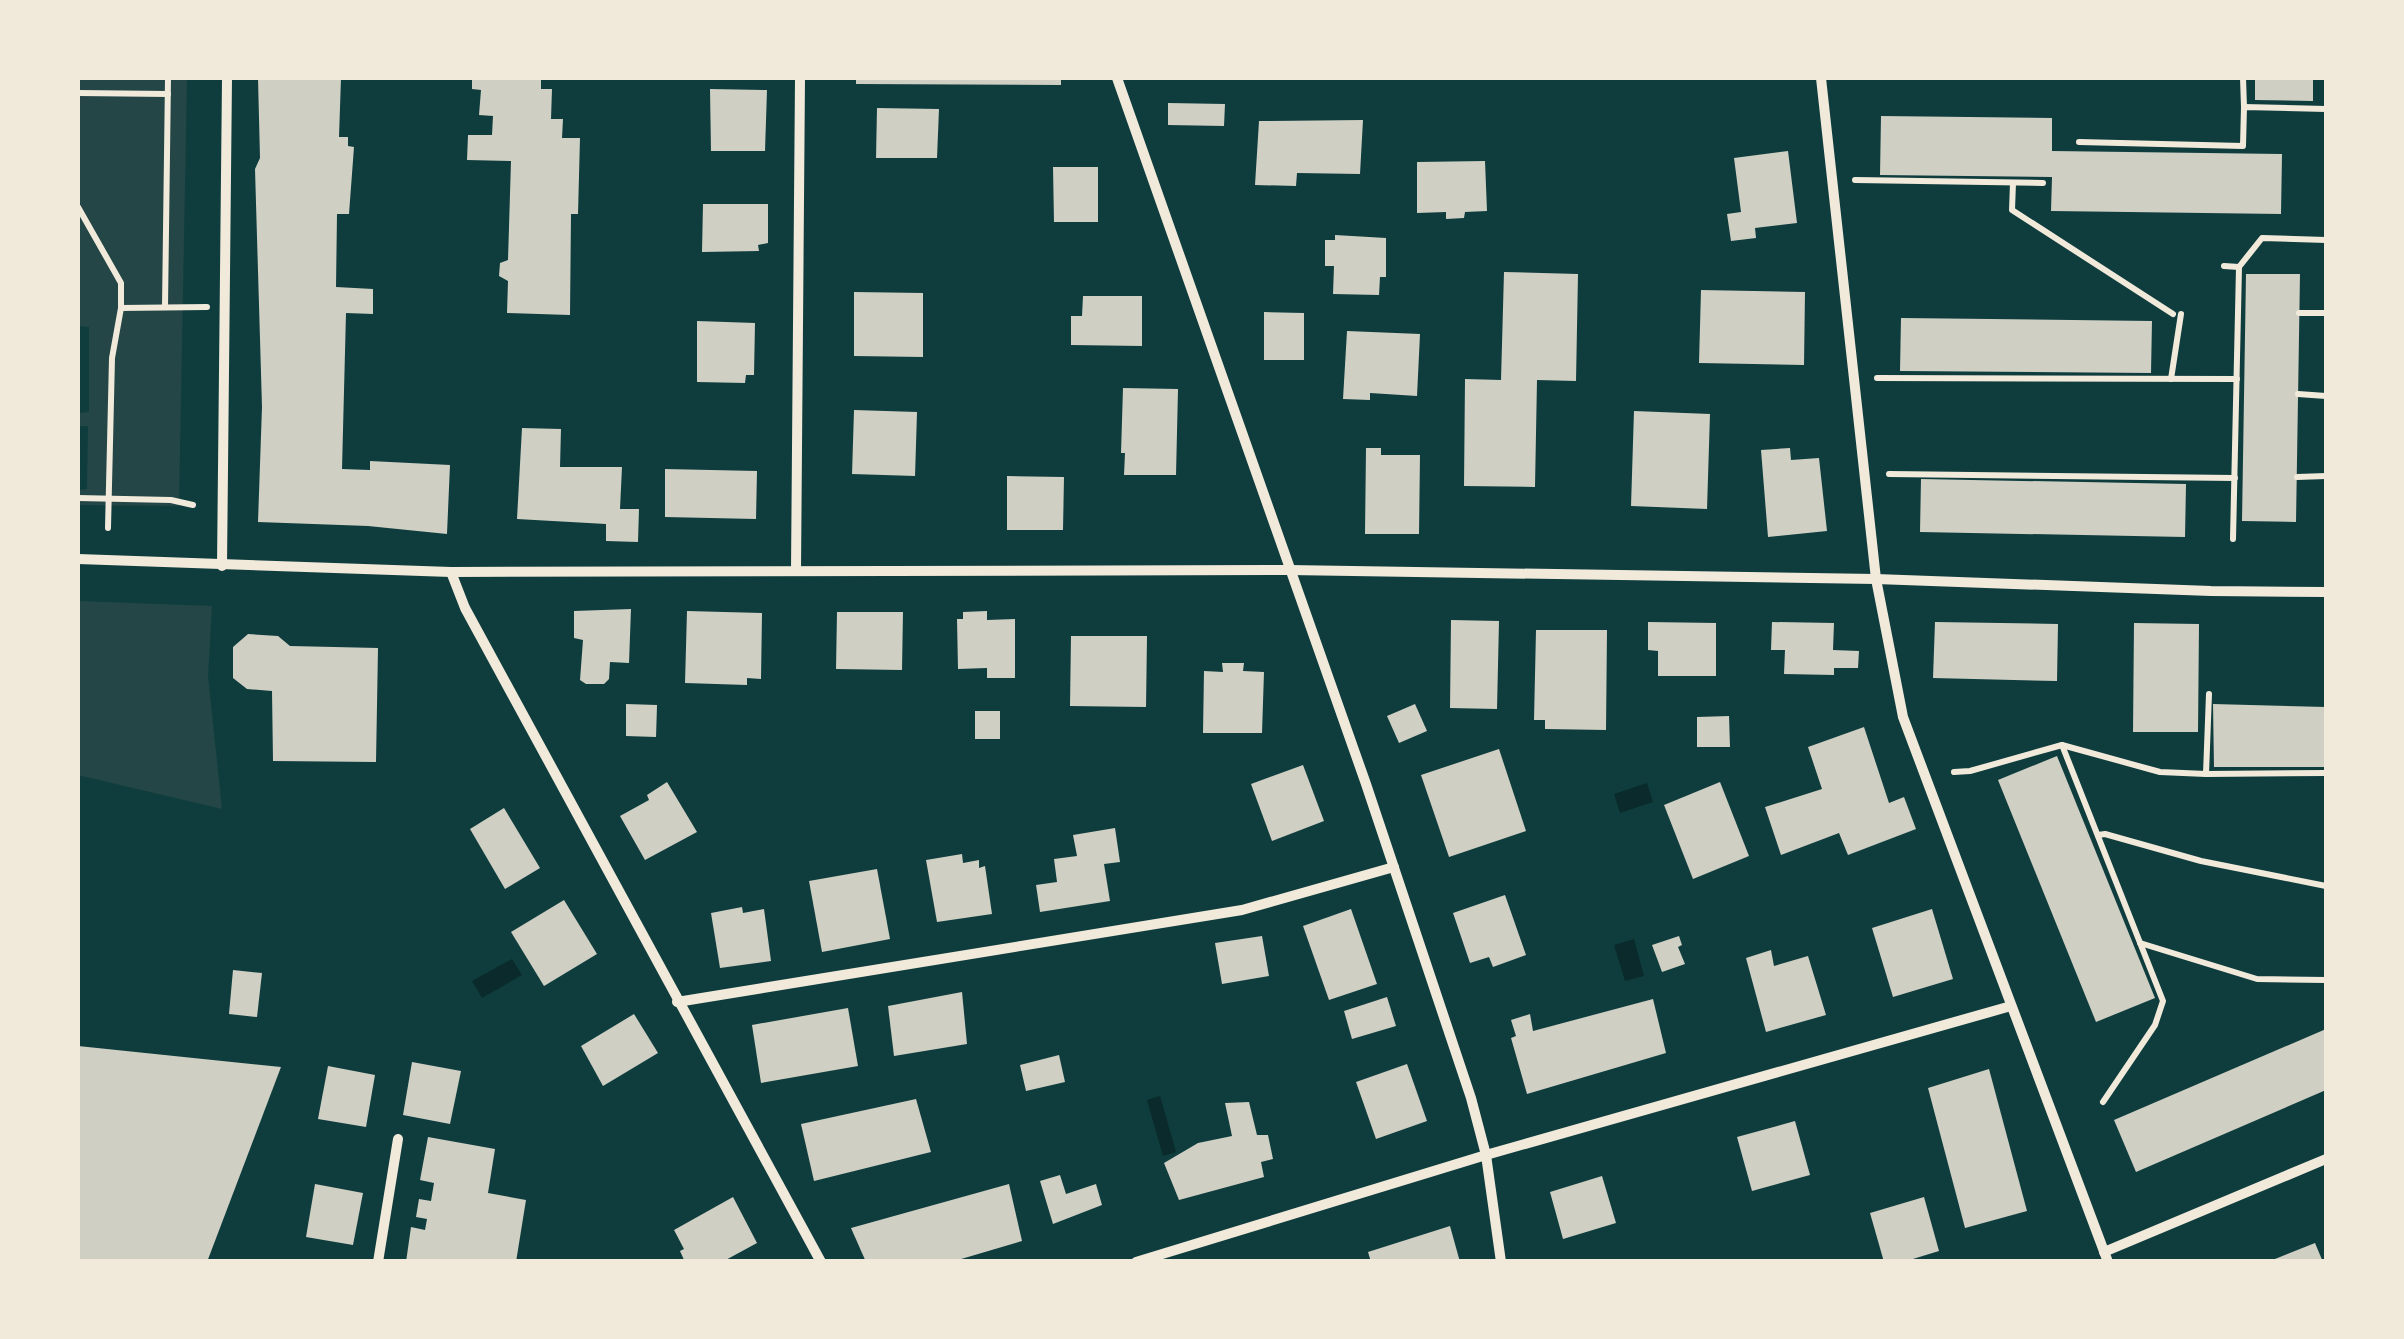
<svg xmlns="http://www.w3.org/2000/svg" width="2404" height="1339" viewBox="0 0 2404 1339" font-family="Karla,sans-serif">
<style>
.green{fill:#244646}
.water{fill:#0a2a2b}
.building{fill:#cfcfc3}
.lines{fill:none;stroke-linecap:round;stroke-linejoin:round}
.path{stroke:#f1e9da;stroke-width:6}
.minor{stroke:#f1e9da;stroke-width:10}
</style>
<rect width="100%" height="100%" fill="#0f3d3e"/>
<g class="green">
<path d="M78,78H187L179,506L78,505V490L87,489L88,426H78V413L89,412V327L78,326Z"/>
<path d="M78,601L212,606L208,676L222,809L78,775Z"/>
</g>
<g class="water">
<path d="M1647,783L1653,802L1620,813L1614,794Z"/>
<path d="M1634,939L1644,976L1625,981L1614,945Z"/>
<path d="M512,959L522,975L482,998L472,981Z"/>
<path d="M1160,1096L1176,1152L1163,1156L1147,1100Z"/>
</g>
<g class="building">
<path d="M258,78H341L339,137H348V146L354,147L349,214H337L336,287L373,289V314L346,313L342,469L370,470V461L450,465L447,534L368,526L258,522L262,407L255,169L260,158Z"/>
<path d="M472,78H541V89H552L551,119H563L562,138H580L578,214H571L570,315L507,313L508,281L499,276L500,263L508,260L511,161L467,160L468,135H492L493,116L479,115L481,90L472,89Z"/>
<path d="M856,78H1061V85L856,84Z"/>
<path d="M2255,78H2313V101L2255,100Z"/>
<path d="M710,89L767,90L765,151H711Z"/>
<path d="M1168,103L1225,104L1224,126L1168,125Z"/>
<path d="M877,108L939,109L937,158H876Z"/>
<path d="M1881,116L2052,118V151L2282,154L2281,214L2051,211L2052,177L1880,175Z"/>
<path d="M1363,120L1360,174L1297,173L1296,186L1255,185L1259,121Z"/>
<path d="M1788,151L1797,223L1755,228L1756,238L1731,241L1727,214L1741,212L1734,158Z"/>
<path d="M1485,161L1487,211L1465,212L1464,218L1446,219V212L1417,213V162Z"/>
<path d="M1053,167H1098V222H1054Z"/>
<path d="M703,204H768V243L758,245L759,251L702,252Z"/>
<path d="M1335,235L1386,238V277H1380L1379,295L1333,294L1334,266H1325V240H1335Z"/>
<path d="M1504,272L1578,274L1576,381L1537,380L1535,487L1464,486L1465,379L1501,380Z"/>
<path d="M2246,274H2300L2296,522L2242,521Z"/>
<path d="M1701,290L1805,292L1804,365L1699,363Z"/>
<path d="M854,292L923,293V357L854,356Z"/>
<path d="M1083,296H1142V346L1071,345V316H1082Z"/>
<path d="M1264,312L1304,313V360H1264Z"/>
<path d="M1901,318L2152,321L2151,373L1900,371Z"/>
<path d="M697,321L755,323L754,375H746L745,383L697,382Z"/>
<path d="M1347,331L1420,334L1417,396L1370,393V400L1343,399Z"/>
<path d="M1123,388L1178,389L1176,475H1124L1125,453H1121Z"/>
<path d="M854,410L917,412L915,476L852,474Z"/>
<path d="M1634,411L1710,414L1707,509L1631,506Z"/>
<path d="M522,428L561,429L560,467H622L620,509H639L638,542L606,541V524L517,519Z"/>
<path d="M1366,448H1381V455H1420L1419,534H1365Z"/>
<path d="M1790,448L1791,460L1819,458L1827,531L1768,537L1761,450Z"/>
<path d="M665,469L757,471L756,519L665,517Z"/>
<path d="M1007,476L1064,477L1063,530H1007Z"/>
<path d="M1921,479L2186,484L2185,537L1920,532Z"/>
<path d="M631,609L629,663L610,662L609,679L604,684H586L580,680L583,640L574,638V611Z"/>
<path d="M687,611L762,613L761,679L747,678V685L685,683Z"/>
<path d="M987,611V620L1015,619V678H987V668L958,669L957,619H963V612Z"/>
<path d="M837,612H903L902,670L836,669Z"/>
<path d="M1451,620L1499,621L1497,709L1450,708Z"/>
<path d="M1648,622L1716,623V676H1658V651L1648,650Z"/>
<path d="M1772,622L1834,623L1833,650L1859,651L1858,668H1834V675L1784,674L1785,650H1771Z"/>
<path d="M1935,622L2058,624L2057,681L1933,678Z"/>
<path d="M2134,623L2199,624L2198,732H2133Z"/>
<path d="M1536,630H1607L1606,730L1545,729V720H1534Z"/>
<path d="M248,634L278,636L290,646L378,648L376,762L273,761L272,691L247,689L233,678V647Z"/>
<path d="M1071,636H1147L1146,707L1070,706Z"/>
<path d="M1222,663H1244L1243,671L1264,672L1262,733H1203L1204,671L1223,672Z"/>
<path d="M626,704L657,705L656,737L626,736Z"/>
<path d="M1415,704L1427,731L1399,743L1387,716Z"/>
<path d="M2213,704L2326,707V767H2214Z"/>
<rect x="975" y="711" width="25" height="28"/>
<path d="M1729,716L1730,747H1697V717Z"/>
<path d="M1864,727L1889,803L1904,797L1916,829L1848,855L1839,833L1781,855L1765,807L1822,789L1808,747Z"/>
<path d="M1499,749L1526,831L1449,857L1421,775Z"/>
<path d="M2057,756L2155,998L2096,1022L1998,780Z"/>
<path d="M1303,765L1324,821L1272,841L1251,784Z"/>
<path d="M667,782L697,832L645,860L620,816L649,800L647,795Z"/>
<path d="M1720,782L1749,856L1693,879L1664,805Z"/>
<path d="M504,808L540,868L505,889L470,829Z"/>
<path d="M1115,828L1120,862L1104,864L1110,901L1040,912L1036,885L1057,882L1054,859L1077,856L1073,835Z"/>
<path d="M962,854L963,863L979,860V868L985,866L992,914L937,922L926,860Z"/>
<path d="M877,869L890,939L822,952L809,881Z"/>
<path d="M1505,895L1526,955L1493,967L1489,957L1470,963L1453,913Z"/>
<path d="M564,900L597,954L544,986L511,932Z"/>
<path d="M742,907L743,913L764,909L771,961L720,968L711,913Z"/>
<path d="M1351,909L1377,984L1329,1000L1303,926Z"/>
<path d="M1932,909L1953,979L1893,997L1872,928Z"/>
<path d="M1262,936L1269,976L1222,984L1215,943Z"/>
<path d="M1679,936L1682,945L1678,947L1685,964L1662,972L1652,945Z"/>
<path d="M1771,950L1774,966L1808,956L1826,1015L1766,1032L1746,958Z"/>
<path d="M233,970L262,973L257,1017L229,1014Z"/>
<path d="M962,992L967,1044L894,1056L888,1006Z"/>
<path d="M1387,997L1396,1026L1352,1039L1344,1011Z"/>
<path d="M1653,999L1666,1053L1527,1094L1511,1038L1516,1036L1511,1020L1530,1014L1533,1031Z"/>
<path d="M848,1008L858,1066L761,1083L752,1025Z"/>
<path d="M634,1014L658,1053L603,1086L581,1046Z"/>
<path d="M2326,1029V1090L2136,1172L2114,1120Z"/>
<path d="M78,1046L281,1067L207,1262H78Z"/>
<path d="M1059,1055L1065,1082L1026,1091L1020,1065Z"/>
<path d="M412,1062L461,1071L450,1124L403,1115Z"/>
<path d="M1407,1064L1427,1121L1376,1139L1356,1082Z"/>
<path d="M328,1066L375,1075L366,1127L318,1119Z"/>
<path d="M1989,1069L2027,1211L1965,1228L1928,1088Z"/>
<path d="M916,1099L931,1152L814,1181L801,1124Z"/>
<path d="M1249,1102L1257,1135H1268L1273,1159L1261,1162L1264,1177L1179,1200L1164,1163L1198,1143L1232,1136L1225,1103Z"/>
<path d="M1795,1121L1810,1175L1752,1191L1737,1137Z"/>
<path d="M428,1137L495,1149L488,1193L526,1200L516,1262H406L411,1227L425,1230L427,1219L416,1217L419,1199L431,1201L434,1183L420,1180Z"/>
<path d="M1060,1175L1066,1194L1096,1184L1102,1205L1053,1224L1040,1181Z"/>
<path d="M1602,1176L1616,1223L1563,1239L1550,1192Z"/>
<path d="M315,1184L363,1193L353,1245L306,1237Z"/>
<path d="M1009,1184L1022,1241L951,1262H866L851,1228Z"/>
<path d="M733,1197L757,1243L722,1262H685L680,1251L684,1249L674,1230Z"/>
<path d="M1924,1197L1939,1251L1903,1262H1884L1870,1213Z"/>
<path d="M1450,1226L1460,1262H1371L1368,1252Z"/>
<path d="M2315,1243L2323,1262H2270V1261Z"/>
</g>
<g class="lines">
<g class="path">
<path d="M2243,78L2244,107"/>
<path d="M78,93L168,94"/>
<path d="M2079,142L2243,146L2244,107L2326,109"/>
<path d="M1855,180L2043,183"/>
<path d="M2013,183L2012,210L2173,314"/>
<path d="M78,207L121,283V308L207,307"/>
<path d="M2224,266L2239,267"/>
<path d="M165,307L168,78"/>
<path d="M2299,313H2326"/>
<path d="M1877,378L2237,379"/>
<path d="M2171,379L2181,314"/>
<path d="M2298,394L2326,396"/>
<path d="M1889,474L2235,478"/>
<path d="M2297,477L2326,476"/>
<path d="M78,498L171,500L193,505"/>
<path d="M108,528L112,358L121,308"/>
<path d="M2233,539L2239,267L2262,238L2326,240"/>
<path d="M2062,745L2163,1001L2155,1025L2103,1102"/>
<path d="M1954,772L1970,771L2062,745L2160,772L2206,774L2209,694"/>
<path d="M2206,774L2326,773"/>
<path d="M2098,835L2105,834L2201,861L2326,886"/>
<path d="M2140,943L2257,979L2326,980"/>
</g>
<g class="minor">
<path d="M1117,78L1366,784L1471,1098L1486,1155L1501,1262"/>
<path d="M1821,78L1876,579L1903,717L2108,1262"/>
<path d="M78,559L451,572L1289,570L1876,579L2211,591L2326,592"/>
<path d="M222,566L227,78"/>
<path d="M796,571L800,78"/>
<path d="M451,572L465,608L821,1262"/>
<path d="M677,1002L1242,910L1394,867"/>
<path d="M2104,1252L2326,1159"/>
<path d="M378,1262L398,1139"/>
<path d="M1136,1262L1486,1155L2011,1006"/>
</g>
</g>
<rect width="2404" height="1339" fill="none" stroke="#f1e9da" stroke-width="160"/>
</svg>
